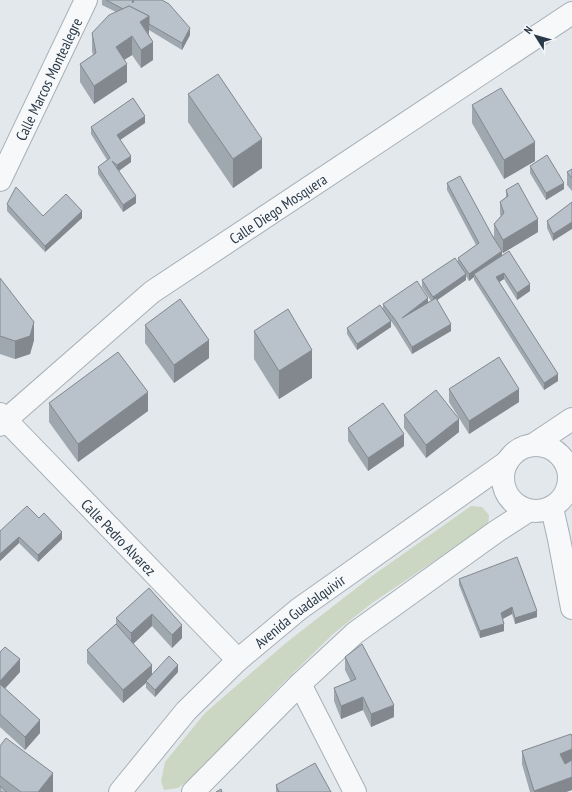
<svg xmlns="http://www.w3.org/2000/svg" width="572" height="792" viewBox="0 0 572 792" font-family="'PT Sans Narrow',sans-serif">
<style>
.green{fill:#cbd7c3}
.lines{fill:none;stroke-linecap:round;stroke-linejoin:round}
.minor-casing{stroke:#a7b0b7;stroke-width:24}
.minor{stroke:#f6f8fa;stroke-width:22}
.wall{fill:#9fa7af}
.shaded-wall{fill:#82888e}
.building{fill:#b9c2cb;stroke:#82888e}
.labels{text-anchor:middle;dominant-baseline:central;stroke-width:3.5;stroke-linejoin:round;paint-order:stroke}
.street-label{font-size:15px;fill:#293847;stroke:#f3f7f9}
</style>
<rect width="100%" height="100%" fill="#e3e8ec"/>
<path class="green" d="M471,506L482,507L489,515L488,525L372,603L333,634L283,683L194,776L178,788L164,790L161,781L165,762L205,713L287,642L372,576Z"/>
<g class="lines">
<g class="minor-casing">
<g id="minor">
<path id="s1" d="M0,180L86,0"/>
<path id="s2" d="M0,414L238,660"/>
<path id="s3" d="M0,425L152,292L572,13"/>
<circle cx="536" cy="478" r="33"/>
<path d="M533,445L572,419"/>
<path d="M552,508L559,539L572,608"/>
<path d="M300,684L355,792"/>
<path id="s4" d="M120,792L186,711L238,660L299,609L507,462"/>
<path d="M193,792L300,684L355,633L497,531L528,511"/>
</g>
</g>
<use href="#minor" class="minor"/>
</g>
<g class="wall">
<path d="M102,0H162L190,35L182,50L149,30V34L153,60L141,68L132,55L124,60L127,82L94,104L80,82V64L93,55L92,51V33L116,12L102,5Z"/>
<path d="M188,94L262,168L233,188L188,122Z"/>
<path d="M472,105L535,161L504,179L472,123Z"/>
<path d="M145,123L120,140L131,162L119,171L136,203L123,212L98,174V167L107,160L91,134V127Z"/>
<path d="M530,166L564,189L546,200L530,173Z"/>
<path d="M572,169V191L567,185V172Z"/>
<path d="M447,183L494,237V224L501,216L500,215V202L506,197V190L538,232L503,253L502,252V255L530,291L517,300L504,279L499,282L558,381L544,390L474,280V277L469,281L466,276V280L437,300L451,331L412,354L396,328L391,321V327L357,350L347,334V328L383,309V304L428,302L431,301L422,287V280L458,261V258L476,245L447,190Z"/>
<path d="M572,202L553,241L547,228V221Z"/>
<path d="M7,204L43,216L82,218L45,252L7,211Z"/>
<path d="M0,278L34,340L30,354L15,359L0,354Z"/>
<path d="M145,325L209,358L174,383L145,343Z"/>
<path d="M254,331L312,378L279,399L254,359Z"/>
<path d="M449,389L519,402L469,434L449,402Z"/>
<path d="M49,403L148,411L78,462L49,422Z"/>
<path d="M404,415L459,432L426,458L404,428Z"/>
<path d="M348,428L404,446L368,471L348,441Z"/>
<path d="M39,518L62,539L38,562L19,543L0,561V531Z"/>
<path d="M459,579L537,617L515,624L512,614L502,619L504,631L480,638L459,585Z"/>
<path d="M149,588L182,638L172,648L152,626L133,644L152,674L178,672L155,697L146,688V683L123,703L87,663V650L116,624V618Z"/>
<path d="M0,652L20,672L5,688L40,733L25,750L0,727Z"/>
<path d="M345,657L394,717L371,727L363,710L341,719L334,701V688L351,682L345,670Z"/>
<path d="M572,737V790L566,792H530L522,764V751Z"/>
<path d="M0,746L53,792H0Z"/>
<path d="M276,785L331,792H276Z"/>
</g>
<g class="shaded-wall">
<path d="M149,16V34L140,22Z"/>
<path d="M190,28V35L182,50V43Z"/>
<path d="M132,36V55L116,65V47Z"/>
<path d="M153,42V60L141,68V50Z"/>
<path d="M127,64V82L94,104V86Z"/>
<path d="M145,116V123L117,142V135Z"/>
<path d="M262,139V168L233,188V159Z"/>
<path d="M535,142V161L504,179V160Z"/>
<path d="M131,156V162L117,172V165Z"/>
<path d="M564,183V189L546,200V193Z"/>
<path d="M136,196V203L123,212V205Z"/>
<path d="M82,211V218L45,252V246Z"/>
<path d="M538,219V232L503,253V240Z"/>
<path d="M572,222V229L553,241V234Z"/>
<path d="M502,251V258L474,274V277L469,281V274Z"/>
<path d="M504,273V279L496,284V277Z"/>
<path d="M466,274V280L433,303V297Z"/>
<path d="M530,284V291L517,300V293Z"/>
<path d="M428,298V304L402,318Z"/>
<path d="M391,321V327L357,350V344Z"/>
<path d="M34,322V340L30,354L15,359V341Z"/>
<path d="M451,324V331L412,354V347Z"/>
<path d="M209,340V358L174,383V365Z"/>
<path d="M312,350V378L279,399V371Z"/>
<path d="M558,374V381L544,390V383Z"/>
<path d="M519,389V402L469,434V421Z"/>
<path d="M148,392V411L78,462V444Z"/>
<path d="M459,419V432L426,458V445Z"/>
<path d="M404,434V446L368,471V458Z"/>
<path d="M62,532V539L38,562V555Z"/>
<path d="M19,537V543L0,561V554Z"/>
<path d="M512,607V614L501,620V613Z"/>
<path d="M537,611V617L515,624V618Z"/>
<path d="M152,614V626L131,646V633Z"/>
<path d="M504,624V631L480,638V631Z"/>
<path d="M182,625V638L172,648V635Z"/>
<path d="M20,659V672L0,694V681Z"/>
<path d="M152,665V677L146,681V683L123,703V690Z"/>
<path d="M178,665V672L155,697V690Z"/>
<path d="M363,697V710L341,719V706Z"/>
<path d="M394,705V717L371,727V714Z"/>
<path d="M40,720V733L25,750V737Z"/>
<path d="M572,749V762L560,767V754Z"/>
<path d="M53,773V792H38Z"/>
<path d="M572,777V790L566,792H534V791Z"/>
</g>
<g class="building">
<path d="M106,0H133L132,2L133,3L134,0H162L169,4L190,28L182,43L149,24V16L129,6L123,9Z"/>
<path d="M129,6L149,16L140,22L153,42L141,50L132,36L116,47L127,64L94,86L80,64L96,53L92,33L109,15Z"/>
<path d="M218,74L262,139L233,159L188,94Z"/>
<path d="M501,88L535,142L504,160L472,105Z"/>
<path d="M133,98L145,116L117,135L131,156L117,165L112,161L136,196L123,205L98,167L110,158L91,127Z"/>
<path d="M547,155L564,183L546,193L530,166Z"/>
<path d="M572,169V178L567,172Z"/>
<path d="M460,176L493,237L502,251L469,274L458,258L479,243L447,183Z"/>
<path d="M518,183L538,219L503,240L494,224L504,213L500,202L508,196L506,190Z"/>
<path d="M16,187L43,216L66,194L82,211L45,246L7,204Z"/>
<path d="M572,202V222L553,234L547,221Z"/>
<path d="M509,251L530,284L517,293L504,273L496,277L558,374L544,383L474,274Z"/>
<path d="M455,258L466,274L433,297L422,280Z"/>
<path d="M0,278L34,322L30,336L15,341L0,336Z"/>
<path d="M417,281L428,298L402,318L436,298L451,324L412,347L396,321L383,304Z"/>
<path d="M180,299L209,340L174,365L145,325Z"/>
<path d="M380,305L391,321L357,344L347,328Z"/>
<path d="M288,309L312,350L279,371L254,331Z"/>
<path d="M118,352L148,392L78,444L49,403Z"/>
<path d="M499,357L519,389L469,421L449,389Z"/>
<path d="M436,390L459,419L426,445L404,415Z"/>
<path d="M383,403L404,434L368,458L348,428Z"/>
<path d="M27,506L39,518L44,513L62,532L38,555L19,537L0,554V531Z"/>
<path d="M517,557L537,611L515,618L512,607L501,613L504,624L480,631L459,579Z"/>
<path d="M149,588L182,625L172,635L152,614L131,633L116,618Z"/>
<path d="M116,624L152,665L123,690L87,650Z"/>
<path d="M362,644L394,705L371,714L363,697L341,706L334,688L356,679L345,657Z"/>
<path d="M5,647L20,659L0,681V652Z"/>
<path d="M169,656L178,665L155,690L146,681Z"/>
<path d="M0,684L40,720L25,737L0,714Z"/>
<path d="M571,734L572,737V749L560,754L565,764L572,760V777L534,791L522,751Z"/>
<path d="M6,738L53,773L38,792H21L0,776V746Z"/>
<path d="M315,763L331,792H279L276,785Z"/>
<path d="M0,786L7,792H0Z"/>
<path d="M221,789L222,792H216Z"/>
</g>
<g class="labels">
<g class="street-label">
<text stroke="none"><textPath href="#s1" startOffset="112">Calle Marcos Montealegre</textPath></text>
<text stroke="none"><textPath href="#s3" startOffset="353">Calle Diego Mosquera</textPath></text>
<text stroke="none"><textPath href="#s2" startOffset="171">Calle Pedro Alvarez</textPath></text>
<text stroke="none"><textPath href="#s4" startOffset="256">Avenida Guadalquivir</textPath></text>
</g>
</g>
<g transform="translate(536 36) rotate(307)" stroke="#f3f7f9" stroke-width="3" paint-order="stroke">
<path d="M0-3L7 15L0 10L-7 15Z" fill="#293847"/>
<text y="-6" font-size="11" font-weight="bold" text-anchor="middle" fill="#293847">N</text>
</g>
</svg>
